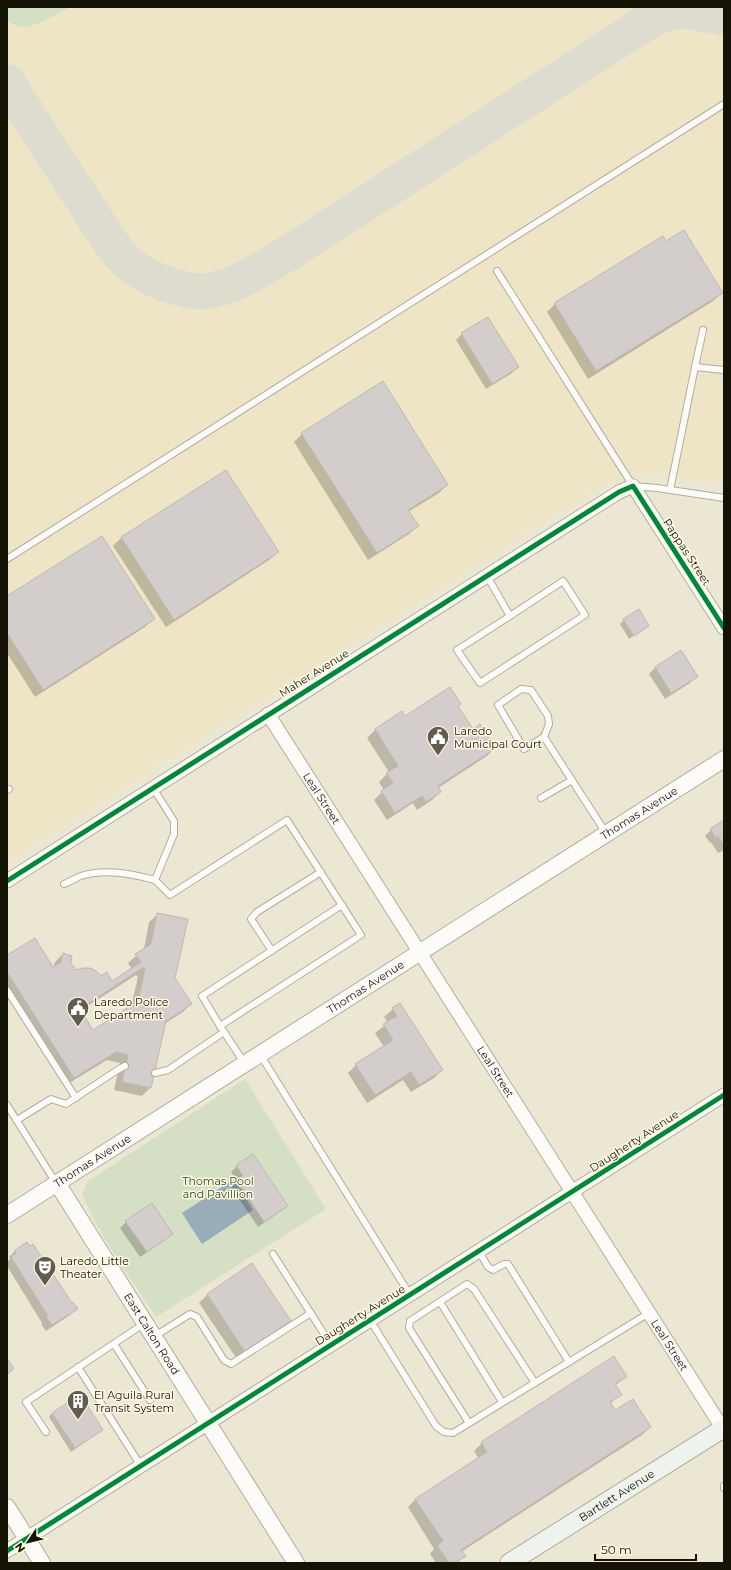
<svg xmlns="http://www.w3.org/2000/svg" width="731" height="1570" viewBox="0 0 731 1570" font-family="Montserrat,sans-serif">
<style>
.built{fill:#ede5c5}
.green{fill:#d5dfc4}
.water{fill:#99acb9}
.shadow{fill:#0003;fill-rule:evenodd}
.lines{fill:none;stroke-linecap:round;stroke-linejoin:round}
.taxiway{stroke:#dedcce;stroke-width:36}
.building{fill:#d3cecc;stroke:#bdb8b5;fill-rule:evenodd}
.service-casing{stroke:#b2ae9f;stroke-width:8}
.minor-casing{stroke:#b2ae9f;stroke-width:15}
.tertiary-casing{stroke:#b2ae9f;stroke-width:18}
.secondary-casing{stroke:#b2ae9f;stroke-width:20}
.service{stroke:#fcfbf8;stroke-width:6}
.minor{stroke:#fcfbf8;stroke-width:13}
.tertiary{stroke:#fcfbf8;stroke-width:16}
.secondary{stroke:#eff3ee;stroke-width:18}
.cycleway-casing{stroke:#fffae5;stroke-width:8}
.cycleway{stroke:#00873e;stroke-width:5}
.labels{text-anchor:middle;dominant-baseline:central;stroke-width:3;stroke-linejoin:round;paint-order:stroke}
.street-label{font-size:11px;fill:#151206;stroke:#fffae5}
.poi-label{font-size:11px;fill:#151206;stroke:#fffae5;text-anchor:start}
.park-label{font-size:11px;fill:#2b4716;stroke:#fffae5}
</style>
<rect width="100%" height="100%" fill="#ebe7d3"/>
<path class="built" d="M7,7H724V484L649,473L606,484L7,861Z"/>
<g class="green">
<path d="M7,7H70C59,13 38,26 25,27C18,27 13,24 7,21Z"/>
<path d="M245,1079L326,1209L156,1317C129,1276 101,1239 82,1194L88,1181Z"/>
</g>
<path class="water" d="M234,1179L253,1210L202,1244L182,1213Z"/>
<g class="shadow">
<path d="M663,237L666,242L722,293L713,301L588,379L547,312L555,304Z"/>
<path d="M487,318L518,367L512,373L486,389L456,340L462,334Z"/>
<path d="M302,434L447,485L439,493L408,512L417,526L409,534L368,560L294,442Z"/>
<path d="M225,471L278,552L269,560L166,627L113,546L121,538Z"/>
<path d="M7,597L153,619L145,627L35,697L7,653Z"/>
<path d="M624,620L648,626L629,639L620,624Z"/>
<path d="M681,652L696,676L690,683L665,699L649,674L655,668Z"/>
<path d="M402,713L405,717L472,731L495,748L487,756L438,788L440,792L432,800L417,810L413,803L387,820L374,800L384,790L379,782L389,772L367,738L375,730Z"/>
<path d="M724,821V850L718,853L711,842L710,843L705,836L711,830Z"/>
<path d="M158,914L174,978L191,1004L183,1012L164,1024L150,1088L142,1096L114,1090L120,1063L107,1060L66,1085L7,992V956L53,969L55,962L63,954L76,971L101,977L112,982L132,969L128,963L144,949L149,922ZM136,975L138,977L131,1007L92,1031L80,1011Z"/>
<path d="M393,1009L442,1070L434,1078L411,1092L403,1080L367,1103L348,1073L356,1065L384,1047L375,1033L388,1023L384,1017Z"/>
<path d="M237,1166L287,1205L281,1211L258,1227L231,1187L237,1181L231,1172Z"/>
<path d="M126,1222L172,1234L165,1240L140,1257L120,1228Z"/>
<path d="M15,1251L76,1309L70,1315L46,1331L41,1324L42,1323L7,1266V1262L10,1259L9,1257Z"/>
<path d="M252,1265L290,1321L282,1329L237,1359L199,1303L207,1295Z"/>
<path d="M625,1377L615,1386L620,1394L610,1404L615,1412L650,1427L642,1435L461,1552L464,1556L457,1563H436L430,1554L434,1549L408,1507L416,1499L479,1459L474,1451L482,1443Z"/>
<path d="M52,1413L102,1430L71,1452L49,1417Z"/>
</g>
<g class="lines">
<path class="taxiway" d="M7,82C32,121 57,161 83,200C97,221 115,255 136,269C153,281 188,294 208,291C238,286 261,269 287,254L658,15L683,10L720,17"/>
</g>
<g class="building">
<path d="M684,230L723,293L596,371L554,303L663,236L666,241Z"/>
<path d="M488,317L519,367L492,384L461,333Z"/>
<path d="M383,381L448,485L408,510L419,526L377,553L301,433Z"/>
<path d="M226,470L279,552L174,620L121,537Z"/>
<path d="M102,536L155,619L43,690L7,633V596Z"/>
<path d="M639,609L649,626L634,636L623,619Z"/>
<path d="M681,650L698,677L671,693L655,667Z"/>
<path d="M450,687L461,704L458,706L473,729L480,724L496,748L438,786L441,792L426,802L422,796L395,813L381,791L393,783L386,773L398,766L375,729L402,711L405,716Z"/>
<path d="M724,820V846L718,836L716,838L710,829Z"/>
<path d="M157,913L188,919L175,978L192,1004L166,1021L151,1088L122,1082L128,1055L116,1052L74,1078L7,972V955L35,938L53,967L61,962L63,953L72,956L71,963L76,970L83,968H90L96,971L101,976L107,972L112,981L141,962L135,954L151,944ZM144,967L145,969L138,1001L93,1030L80,1009Z"/>
<path d="M400,1003L443,1070L419,1085L411,1072L375,1095L355,1064L393,1040L383,1024L397,1016L392,1008Z"/>
<path d="M253,1154L288,1206L264,1222L237,1180L243,1176L236,1165Z"/>
<path d="M152,1203L173,1234L147,1252L125,1221Z"/>
<path d="M27,1242L30,1246L33,1244L72,1303L73,1302L78,1309L52,1325L46,1317L48,1316L11,1257L16,1253L15,1250Z"/>
<path d="M252,1263L291,1321L245,1352L207,1294Z"/>
<path d="M614,1356L627,1377L615,1384L622,1395L610,1402L615,1410L633,1399L651,1427L461,1550L466,1556L455,1563H449L437,1545L443,1541L415,1499L487,1452L481,1442Z"/>
<path d="M7,1358L14,1369L7,1374Z"/>
<path d="M80,1394L103,1430L75,1448L52,1413Z"/>
</g>
<g class="lines">
<g class="service-casing">
<g id="service">
<path d="M497,271L633,486L657,488L724,498"/>
<path d="M695,367L703,330"/>
<path d="M670,490L695,367L724,370"/>
<path d="M7,559L724,104"/>
<path d="M487,576L510,616L457,650L480,683L585,615L563,581L510,616"/>
<path d="M521,689L531,690L548,716L549,724L544,737L524,749L498,705Z"/>
<path d="M544,737L606,833"/>
<path d="M7,790L9,789"/>
<path d="M541,798L572,780"/>
<path d="M155,880L170,895L287,820L361,935L220,1026L245,1064"/>
<path d="M64,884C70,882 75,878 81,876C104,868 132,874 155,880L174,834V821L153,788"/>
<path d="M272,951L251,919L257,912L321,872"/>
<path d="M7,990L76,1098"/>
<path d="M220,1026L202,996L342,905"/>
<path d="M261,1056L410,1295"/>
<path d="M155,1073L168,1070L224,1032"/>
<path d="M7,1105L56,1183"/>
<path d="M17,1120L51,1099L66,1104L119,1069L125,1066"/>
<path d="M479,1251L488,1267L493,1270L504,1264H508L569,1362"/>
<path d="M273,1254L331,1345"/>
<path d="M440,1302L502,1402"/>
<path d="M370,1320L436,1426L444,1432L453,1433L649,1313"/>
<path d="M155,1336L190,1314L197,1317L224,1360L231,1364L311,1313"/>
<path d="M114,1344L150,1400"/>
<path d="M78,1367L141,1466"/>
<path d="M469,1423L409,1328L410,1321L467,1284L474,1289L535,1383"/>
<path d="M46,1432L26,1402L145,1323"/>
<path d="M724,1486V1488"/>
</g>
</g>
<g class="minor-casing">
<g id="minor">
<path id="s1" d="M268,714L723,1429"/>
<path d="M7,881L619,492L633,486L724,628"/>
<path d="M7,1551L724,1095"/>
</g>
</g>
<g class="tertiary-casing">
<g id="tertiary">
<path id="s2" d="M57,1183L296,1563"/>
<path id="s3" d="M7,1215L724,759"/>
<path d="M7,1507L42,1563"/>
</g>
</g>
<g class="secondary-casing">
<g id="secondary">
<path id="s4" d="M509,1563L724,1428"/>
</g>
</g>
<use href="#service" class="service"/>
<use href="#minor" class="minor"/>
<use href="#tertiary" class="tertiary"/>
<use href="#secondary" class="secondary"/>
<g class="cycleway-casing">
<g id="cycleway">
<path d="M7,881L619,492L633,486L724,628"/>
<path d="M7,1551L724,1095"/>
</g>
</g>
<use href="#cycleway" class="cycleway"/>
</g>
<defs>
<g id="civic-pin" transform="scale(1.15)"><path d="M0 17L-7.5 6A9.5 9.5 0 1 1 7.5 6Z" fill="#605d4e" stroke="#fffae5"/><path d="M-.6-6.5H3V-4.5H.6V-3L4-1V1h2V6H-6V1h2V-1L-.6-3ZM-1.2 2.5V6h2.4V2.5Z" fill="#fff"/></g>
<g id="theatre-pin" transform="scale(1.15)"><path d="M0 17L-7.5 6A9.5 9.5 0 1 1 7.5 6Z" fill="#605d4e" stroke="#fffae5"/><path d="M-5-5.5Q0-4 5-5.5V0Q5 5 0 6Q-5 5-5 0ZM-3.3-2.5H-1v1.5H-3.3ZM1-2.5H3.3v1.5H1ZM-2.8 1Q0 5.5 2.8 1Z" fill="#fff"/></g>
<g id="building-pin" transform="scale(1.15)"><path d="M0 17L-7.5 6A9.5 9.5 0 1 1 7.5 6Z" fill="#605d4e" stroke="#fffae5"/><path d="M-4-6H4V6H1V3H-1V6H-4ZM-2.5-4.3h1.7v1.8h-1.7ZM.8-4.3h1.7v1.8H.8ZM-2.5-1h1.7V.8h-1.7ZM.8-1h1.7V.8H.8Z" fill="#fff"/></g>
</defs>
<g fill-rule="evenodd">
<use href="#civic-pin" x="438" y="737"/>
<use href="#civic-pin" x="78" y="1008"/>
<use href="#theatre-pin" x="45" y="1267"/>
<use href="#building-pin" x="78" y="1401"/>
</g>
<g class="labels">
<g class="street-label">
<text transform="translate(687 552) rotate(57)">Pappas Street</text>
<text transform="translate(314 673) rotate(-32)">Maher Avenue</text>
<text stroke="none"><textPath href="#s1" startOffset="100">Leal Street</textPath></text>
<text stroke="none"><textPath href="#s3" startOffset="749">Thomas Avenue</textPath></text>
<text stroke="none"><textPath href="#s3" startOffset="425">Thomas Avenue</textPath></text>
<text stroke="none"><textPath href="#s1" startOffset="424">Leal Street</textPath></text>
<text transform="translate(634 1141) rotate(-33)">Daugherty Avenue</text>
<text stroke="none"><textPath href="#s3" startOffset="101">Thomas Avenue</textPath></text>
<text transform="translate(360 1315) rotate(-32)">Daugherty Avenue</text>
<text stroke="none"><textPath href="#s2" startOffset="178">East Calton Road</textPath></text>
<text stroke="none"><textPath href="#s1" startOffset="748">Leal Street</textPath></text>
<text stroke="none"><textPath href="#s4" startOffset="127">Bartlett Avenue</textPath></text>
</g>
<g class="poi-label">
<text x="454" y="731">Laredo<tspan x="454" dy="13">Municipal Court</tspan></text>
<text x="94" y="1002">Laredo Police<tspan x="94" dy="13">Department</tspan></text>
<text x="60" y="1261">Laredo Little<tspan x="60" dy="13">Theater</tspan></text>
<text x="94" y="1395">El Aguila Rural<tspan x="94" dy="13">Transit System</tspan></text>
</g>
<g class="park-label">
<text x="218" y="1181">Thomas Pool<tspan x="218" dy="13">and Pavillion</tspan></text>
</g>
</g>
<rect width="731" height="1570" fill="none" stroke="#151206" stroke-width="16"/>
<g transform="translate(28 1542) rotate(235)" stroke="#fffae5" stroke-width="3" paint-order="stroke">
<path d="M0-3L7 15L0 10L-7 15Z" fill="#151206"/>
<text y="-6" font-size="11" font-weight="bold" text-anchor="middle" fill="#151206">N</text>
</g>
<path d="M595 1554v6h101v-6" fill="none" stroke="#151206" stroke-width="2"/>
<text x="601" y="1554" font-size="12" fill="#151206" stroke="#fffae5" stroke-width="3" paint-order="stroke">50 m</text>
</svg>
